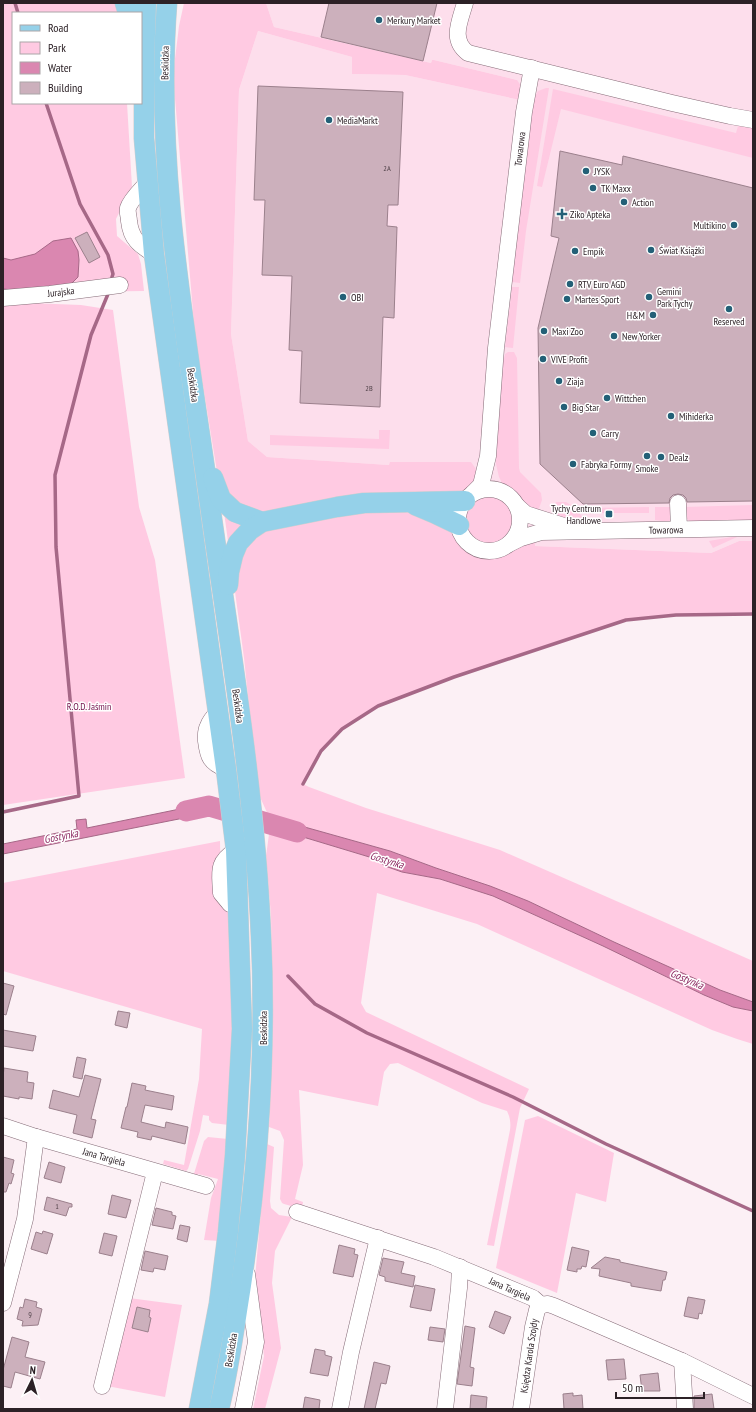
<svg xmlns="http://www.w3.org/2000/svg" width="756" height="1412" viewBox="0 0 756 1412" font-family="'PT Sans Narrow',sans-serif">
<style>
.built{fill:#fddeec}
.green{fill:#ffcae2}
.water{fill:#da87b0;stroke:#a66887}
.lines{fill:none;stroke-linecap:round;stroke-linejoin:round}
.stream{stroke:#a66887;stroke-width:3.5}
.river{stroke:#da87b0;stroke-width:21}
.building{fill:#ccb0bc;stroke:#9b808c}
.minor-casing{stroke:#866c78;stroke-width:17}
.major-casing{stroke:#d1cecf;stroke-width:21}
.minor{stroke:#fff;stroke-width:16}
.major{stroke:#95d1e9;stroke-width:20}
.poi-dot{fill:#236077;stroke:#fff;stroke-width:1.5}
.labels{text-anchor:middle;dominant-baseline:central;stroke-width:3;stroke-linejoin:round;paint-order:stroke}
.number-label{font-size:8px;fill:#54454c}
.poi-label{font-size:10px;fill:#2c2126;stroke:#fff;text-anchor:start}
.street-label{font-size:10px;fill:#2c2126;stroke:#fff}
.park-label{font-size:10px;fill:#73114c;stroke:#fff}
.water-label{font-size:11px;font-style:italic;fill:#8e2d64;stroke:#fff}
</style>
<rect width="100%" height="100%" fill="#fcf0f5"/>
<path class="built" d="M266,3H753V541H739L711,553L535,546L521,544L509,554L497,558L485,559L475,555L463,548L449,527L425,516L401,511L389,465L267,457L248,441L231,334L239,90L258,31L352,57V74L405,75L520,100L517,80L434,60H432L431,63L274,27Z"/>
<g class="green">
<path d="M3,3H116L118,13H13V103H127L132,187L116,219L117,236L138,254L141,264L144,291L3,293Z"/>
<path d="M184,3H266L274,27L431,63L432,60H434L517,80L521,86L520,100L405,75L352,74V57L258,31L239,90L231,334L248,441L267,457L389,465L390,462H471L476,469L475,480L463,495L260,515L233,506L217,472L195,336L173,75L179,26Z"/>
<path d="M546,88H549L526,231L520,283L512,282L531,103L538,91Z"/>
<path d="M553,89L736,133L738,126L753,128V158L561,109L542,187L537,186Z"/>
<path d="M512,287H519L513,348L505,347Z"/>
<path d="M3,302L81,305L113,310L139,507L155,560L185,778L3,805Z"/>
<path d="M508,352H514L517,358L519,468L520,472L541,493L542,500L537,514L503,485L499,477L496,464L497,422L503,363L505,354Z"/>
<path d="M379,430H390L389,449L270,445V435L379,439Z"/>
<circle cx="489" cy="521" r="26"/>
<path d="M556,502H566L574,507L584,519H564L549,517Z"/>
<path d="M753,505V522L692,523L685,517L684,507Z"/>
<path d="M649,507V513H591L587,508Z"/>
<path d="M655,507H673L672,517L669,522L655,520Z"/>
<path d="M352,510L401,511L425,516L449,527L463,548L475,555L485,559L497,558L509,554L522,542L535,539V546L711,553L739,541H753V613L676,615L626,620L493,664L378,706L342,729L321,751L303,784L309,787L366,808L500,850L753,961V1002L720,990L614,942L528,901L390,851L269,817L260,797L250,716L244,658L233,577L245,543L262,531Z"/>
<path d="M224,512L252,525L229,549Z"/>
<path d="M737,536V537L713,548L709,541Z"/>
<path d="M270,827L376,859L385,866L402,872L440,879L493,896L603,946L704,995L733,1007L753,1011V1044L737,1039L712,1030L477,924L377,893L361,1003L366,1012L529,1089L520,1108L494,1246L487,1245L510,1130C511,1123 510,1117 507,1111L482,1103L398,1063L390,1064L384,1072L378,1106L299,1090L303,1165L295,1199L303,1202L302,1209L284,1204L282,1203L280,1199L284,1140L280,1131L269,1127L273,1030L271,916L266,856Z"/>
<path d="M220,841L221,898L230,908L233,988L232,1074L229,1125L212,1123L209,1120V1116L203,1115L200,1131L188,1169L186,1171L163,1164L164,1160L184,1165L199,1079L202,1029L3,971V883Z"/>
<path d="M538,1116L614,1153L606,1202L576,1193L557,1293L496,1268L525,1120Z"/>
<path d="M208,1137L228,1139L220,1241L204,1240L211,1198L218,1179L198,1174L196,1177H193L204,1141Z"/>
<path d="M267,1144L274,1147L270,1201L271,1208L279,1215L292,1217L275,1251L272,1283L281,1348L265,1409H253L264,1356L255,1278Z"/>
<path d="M129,1298L182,1305L165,1397L107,1386Z"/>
</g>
<g class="water">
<path d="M71,238L78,251L79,260L78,277L70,285L23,291L3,289V258L11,260L35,254L53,241Z"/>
<path d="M214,802V812L3,854V844L77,829L76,820L86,819L87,828Z"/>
<path d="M269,817L390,851L436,868L490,886L528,901L614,942L720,990L753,1002V1011L733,1007L704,995L603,946L493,896L440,879L402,872L385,866L376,859L270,827Z"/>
</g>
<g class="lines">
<g class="stream">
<path d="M15,3L18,13"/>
<path d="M46,103L80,204L108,255L113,274L112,277"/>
<path d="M303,784L321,751L342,729L378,706L454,677L626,620L676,615L753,614"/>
<path d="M3,812L79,796L56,547L55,475L91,335L108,294"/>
<path d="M288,976L315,1004L367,1033L513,1097L606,1144L753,1211"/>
</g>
<path class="river" d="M186,811L209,806L297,832"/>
</g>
<g class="building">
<path d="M329,3H437L423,61L321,37Z"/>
<path d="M258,86L403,92L398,205H388L387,226L397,227L394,318L383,317L380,407L300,403L302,351L289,350L292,276L262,275L265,200H254Z"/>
<path d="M560,151L622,165L623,156L753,188V501L687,502L686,498L683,495L678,494L673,495L670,498L669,503L583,504L540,464L538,328L559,238L551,236Z"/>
<path d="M87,232L100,257L89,263L75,238Z"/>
<path d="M3,983L14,986L6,1015L3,1014Z"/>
<path d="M118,1011L130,1013L127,1028L115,1025Z"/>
<path d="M3,1030L36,1036L33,1051L3,1046Z"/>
<path d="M77,1057L86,1059L82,1079L73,1077Z"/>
<path d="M4,1068L28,1072L27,1082L34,1083L32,1099L19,1097V1099L3,1096V1077Z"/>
<path d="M85,1075L101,1079L91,1119L96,1120L92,1138L73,1133L77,1115L49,1108L53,1090L79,1097Z"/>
<path d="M132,1083L146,1086L145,1090L174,1096L172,1110L145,1105L141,1122L165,1128L166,1122L188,1127L185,1144L152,1136L151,1140L137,1137L138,1132L121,1128L126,1107H127Z"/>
<path d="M3,1157L14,1160L11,1173L14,1174L11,1184L9,1183L6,1192H3Z"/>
<path d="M49,1162L65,1167L61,1183L44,1178Z"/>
<path d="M112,1195L131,1200L126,1218L108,1214Z"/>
<path d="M47,1197L72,1204V1207H69L66,1216L44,1210Z"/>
<path d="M156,1208L172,1212V1215L176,1216L173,1229L152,1225Z"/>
<path d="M180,1225L190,1227L187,1242L177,1239Z"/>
<path d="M43,1231L53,1234L47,1254L31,1249L36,1232L42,1234Z"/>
<path d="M104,1233L117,1236L112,1256L99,1253Z"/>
<path d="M339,1245L355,1249L354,1254L358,1255L353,1277L333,1273Z"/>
<path d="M572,1247L589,1251L586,1267L582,1266L581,1269H577V1272L567,1270Z"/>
<path d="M145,1251L168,1256L165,1270L154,1268L153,1272L141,1270Z"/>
<path d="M605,1257L620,1260V1262L667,1272L665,1280H663L661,1291L631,1286V1283L599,1276L600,1269L591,1268Z"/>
<path d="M383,1258L404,1262L401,1273L415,1276L413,1287L385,1281V1277L379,1275Z"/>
<path d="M415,1285L435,1289L431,1311L410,1307Z"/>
<path d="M688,1297L705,1300L702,1314L699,1313L698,1319L684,1316Z"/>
<path d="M25,1299L37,1302L36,1307L42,1309L38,1325L22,1326L23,1321L17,1319L20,1307L23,1308Z"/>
<path d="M137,1307L150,1310L149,1317L151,1318L148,1332L132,1328Z"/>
<path d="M495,1311L511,1317L504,1334L489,1327Z"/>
<path d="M465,1326L475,1328L470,1367L474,1368L472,1386L457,1384Z"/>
<path d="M430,1327L445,1329L443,1342L428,1340Z"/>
<path d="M12,1337L29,1342L25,1357L45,1362L40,1379L15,1372L11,1388L3,1386V1370Z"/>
<path d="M315,1349L325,1351V1355L332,1357L328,1376L310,1373Z"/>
<path d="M624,1359L626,1379L608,1380L606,1360Z"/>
<path d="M374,1362L390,1366L386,1384L381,1383L375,1409H364Z"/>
<path d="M658,1373L660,1391H642L640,1375Z"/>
<path d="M573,1393V1396L582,1395L583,1409H564L563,1394Z"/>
<path d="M712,1394L714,1409H694V1396Z"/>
<path d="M471,1395L487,1397L486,1409H470Z"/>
<path d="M305,1397L320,1400L319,1409H303Z"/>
</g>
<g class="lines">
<g class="minor-casing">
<g id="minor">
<path d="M465,3C460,21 450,40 468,53L672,103L730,116L753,120"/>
<path d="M147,183C141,190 131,199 128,208C127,212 129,217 129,221C131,239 139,245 154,254"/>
<path d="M3,298L50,294L120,285"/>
<circle cx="489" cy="520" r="31"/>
<path d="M473,493L481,485L488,456L496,348L524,112L532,68"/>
<path d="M678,503L679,529"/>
<path d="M517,506L526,514L567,527"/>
<path d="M509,544L521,538L541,532L753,528"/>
<path d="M219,711C215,715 210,720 208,726C205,731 206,736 206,741C208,757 210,763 226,769"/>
<path d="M236,850C216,863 220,872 221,893L230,904L238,906"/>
<path d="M3,1126L36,1137L206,1186"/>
<path d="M297,1212L434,1257L533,1298L541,1305"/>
<path d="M3,1303L25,1219L36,1137"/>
<path d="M541,1305L548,1304L554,1306L682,1361L753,1396"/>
<path d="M682,1361L685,1409"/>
<path d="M102,1386L155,1172"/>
<path d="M243,1409L256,1342L247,1274"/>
<path d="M340,1409L351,1352L378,1238"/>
<path d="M445,1409L459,1288L460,1267"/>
<path d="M521,1409L533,1327L537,1310L541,1305"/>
</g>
</g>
<g class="major-casing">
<g id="major">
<path d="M125,3L128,13"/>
<path d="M146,3L144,65V138L154,254L226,769L236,850L242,1029L235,1156L228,1232L219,1304L199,1409"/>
<path d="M167,3C154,171 187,339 210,505C230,648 255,791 261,936C267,1062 257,1187 237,1311C232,1344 227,1377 219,1409"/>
<path d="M213,478L221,499L235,512L262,522"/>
<path d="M415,505L434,513L459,525"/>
<path d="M228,585L229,572L233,555L238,543L250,530L262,522L337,507L364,503L465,501"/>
</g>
</g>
<use href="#minor" class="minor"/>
<use href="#major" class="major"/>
</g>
<g class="poi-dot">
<circle cx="379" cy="20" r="4"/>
<circle cx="329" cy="120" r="4"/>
<circle cx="586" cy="171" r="4"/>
<circle cx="593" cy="188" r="4"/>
<circle cx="624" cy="202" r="4"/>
<path d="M560 208h4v4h4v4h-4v4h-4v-4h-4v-4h4z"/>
<circle cx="734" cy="225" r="4"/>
<circle cx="651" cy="250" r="4"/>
<circle cx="575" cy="251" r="4"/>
<circle cx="570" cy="284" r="4"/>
<circle cx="343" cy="297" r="4"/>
<circle cx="649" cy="297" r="4"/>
<circle cx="567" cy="299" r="4"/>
<circle cx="729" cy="309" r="4"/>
<circle cx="653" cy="315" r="4"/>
<circle cx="544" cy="331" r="4"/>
<circle cx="614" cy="336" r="4"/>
<circle cx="543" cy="359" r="4"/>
<circle cx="559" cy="381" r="4"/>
<circle cx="607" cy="398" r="4"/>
<circle cx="564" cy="407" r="4"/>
<circle cx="671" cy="416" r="4"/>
<circle cx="593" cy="433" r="4"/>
<circle cx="647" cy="456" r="4"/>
<circle cx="661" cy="457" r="4"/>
<circle cx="573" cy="464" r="4"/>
<rect x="605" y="510" width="8" height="8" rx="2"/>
</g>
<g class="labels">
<g class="number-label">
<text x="387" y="168">2A</text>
<text x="369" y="388">2B</text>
<text x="57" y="1206">1</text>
<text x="30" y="1314">9</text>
</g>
<g class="poi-label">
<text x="387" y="20">Merkury Market</text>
<text x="337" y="120">MediaMarkt</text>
<text x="594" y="171">JYSK</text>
<text x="601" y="188">TK Maxx</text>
<text x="632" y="202">Action</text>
<text x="570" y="214">Ziko Apteka</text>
<text x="726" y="225" text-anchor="end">Multikino</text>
<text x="659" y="250">Świat Książki</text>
<text x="583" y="251">Empik</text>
<text x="578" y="284">RTV Euro AGD</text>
<text x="657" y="291">Gemini<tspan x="657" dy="12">Park Tychy</tspan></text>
<text x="351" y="297">OBI</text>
<text x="575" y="299">Martes Sport</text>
<text x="645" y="315" text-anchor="end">H&amp;M</text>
<text x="729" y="321" text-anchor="middle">Reserved</text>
<text x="552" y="331">Maxi Zoo</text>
<text x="622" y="336">New Yorker</text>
<text x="551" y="359">VIVE Profit</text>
<text x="567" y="381">Ziaja</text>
<text x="615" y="398">Wittchen</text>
<text x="572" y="407">Big Star</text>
<text x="679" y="416">Mihiderka</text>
<text x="601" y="433">Carry</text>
<text x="669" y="457">Dealz</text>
<text x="581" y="464">Fabryka Formy</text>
<text x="647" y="468" text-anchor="middle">Smoke</text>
<text x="601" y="508" text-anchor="end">Tychy Centrum<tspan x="601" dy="12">Handlowe</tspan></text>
</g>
<g class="street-label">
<text transform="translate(165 63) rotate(-89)">Beskidzka</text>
<text transform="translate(520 149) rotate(-83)">Towarowa</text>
<text transform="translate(61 292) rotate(-7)">Jurajska</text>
<text transform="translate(193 385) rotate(82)">Beskidzka</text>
<text transform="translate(666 530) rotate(-1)">Towarowa</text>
<text transform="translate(238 706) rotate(82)">Beskidzka</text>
<text transform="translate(263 1028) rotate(-90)">Beskidzka</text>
<text transform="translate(104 1157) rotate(16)">Jana Targiela</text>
<text transform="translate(510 1289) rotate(24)">Jana Targiela</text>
<text transform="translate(231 1350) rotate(-81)">Beskidzka</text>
<text transform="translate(529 1356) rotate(-82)">Księdza Karola Szojdy</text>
</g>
<g class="park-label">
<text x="89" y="706">R.O.D. Jaśmin</text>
</g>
<g class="water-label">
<text transform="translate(61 836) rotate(-11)">Gostynka</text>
<text transform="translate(387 860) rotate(17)">Gostynka</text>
<text transform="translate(687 979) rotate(23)">Gostynka</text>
</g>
</g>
<rect width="756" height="1412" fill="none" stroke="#2c2126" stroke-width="8"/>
<rect x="12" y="12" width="130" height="92" fill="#ffffff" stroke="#aba6a8"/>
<rect x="20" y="25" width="20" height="6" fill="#95d1e9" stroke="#aba6a8"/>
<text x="48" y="32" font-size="12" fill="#2c2126">Road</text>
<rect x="20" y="42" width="20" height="12" fill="#ffcae2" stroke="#aba6a8"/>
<text x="48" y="52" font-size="12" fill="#2c2126">Park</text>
<rect x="20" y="62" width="20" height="12" fill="#da87b0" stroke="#aba6a8"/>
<text x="48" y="72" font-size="12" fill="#2c2126">Water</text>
<rect x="20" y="82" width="20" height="12" fill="#ccb0bc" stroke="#aba6a8"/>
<text x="48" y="92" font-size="12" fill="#2c2126">Building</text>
<g transform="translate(32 1380) rotate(5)" stroke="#ffffff" stroke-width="3" paint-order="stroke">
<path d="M0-3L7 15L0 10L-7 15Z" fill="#2c2126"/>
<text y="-6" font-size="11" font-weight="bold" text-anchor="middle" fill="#2c2126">N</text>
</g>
<path d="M616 1392v6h88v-6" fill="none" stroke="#2c2126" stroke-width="2"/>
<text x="622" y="1392" font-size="12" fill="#2c2126" stroke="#ffffff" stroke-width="3" paint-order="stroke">50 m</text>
</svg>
